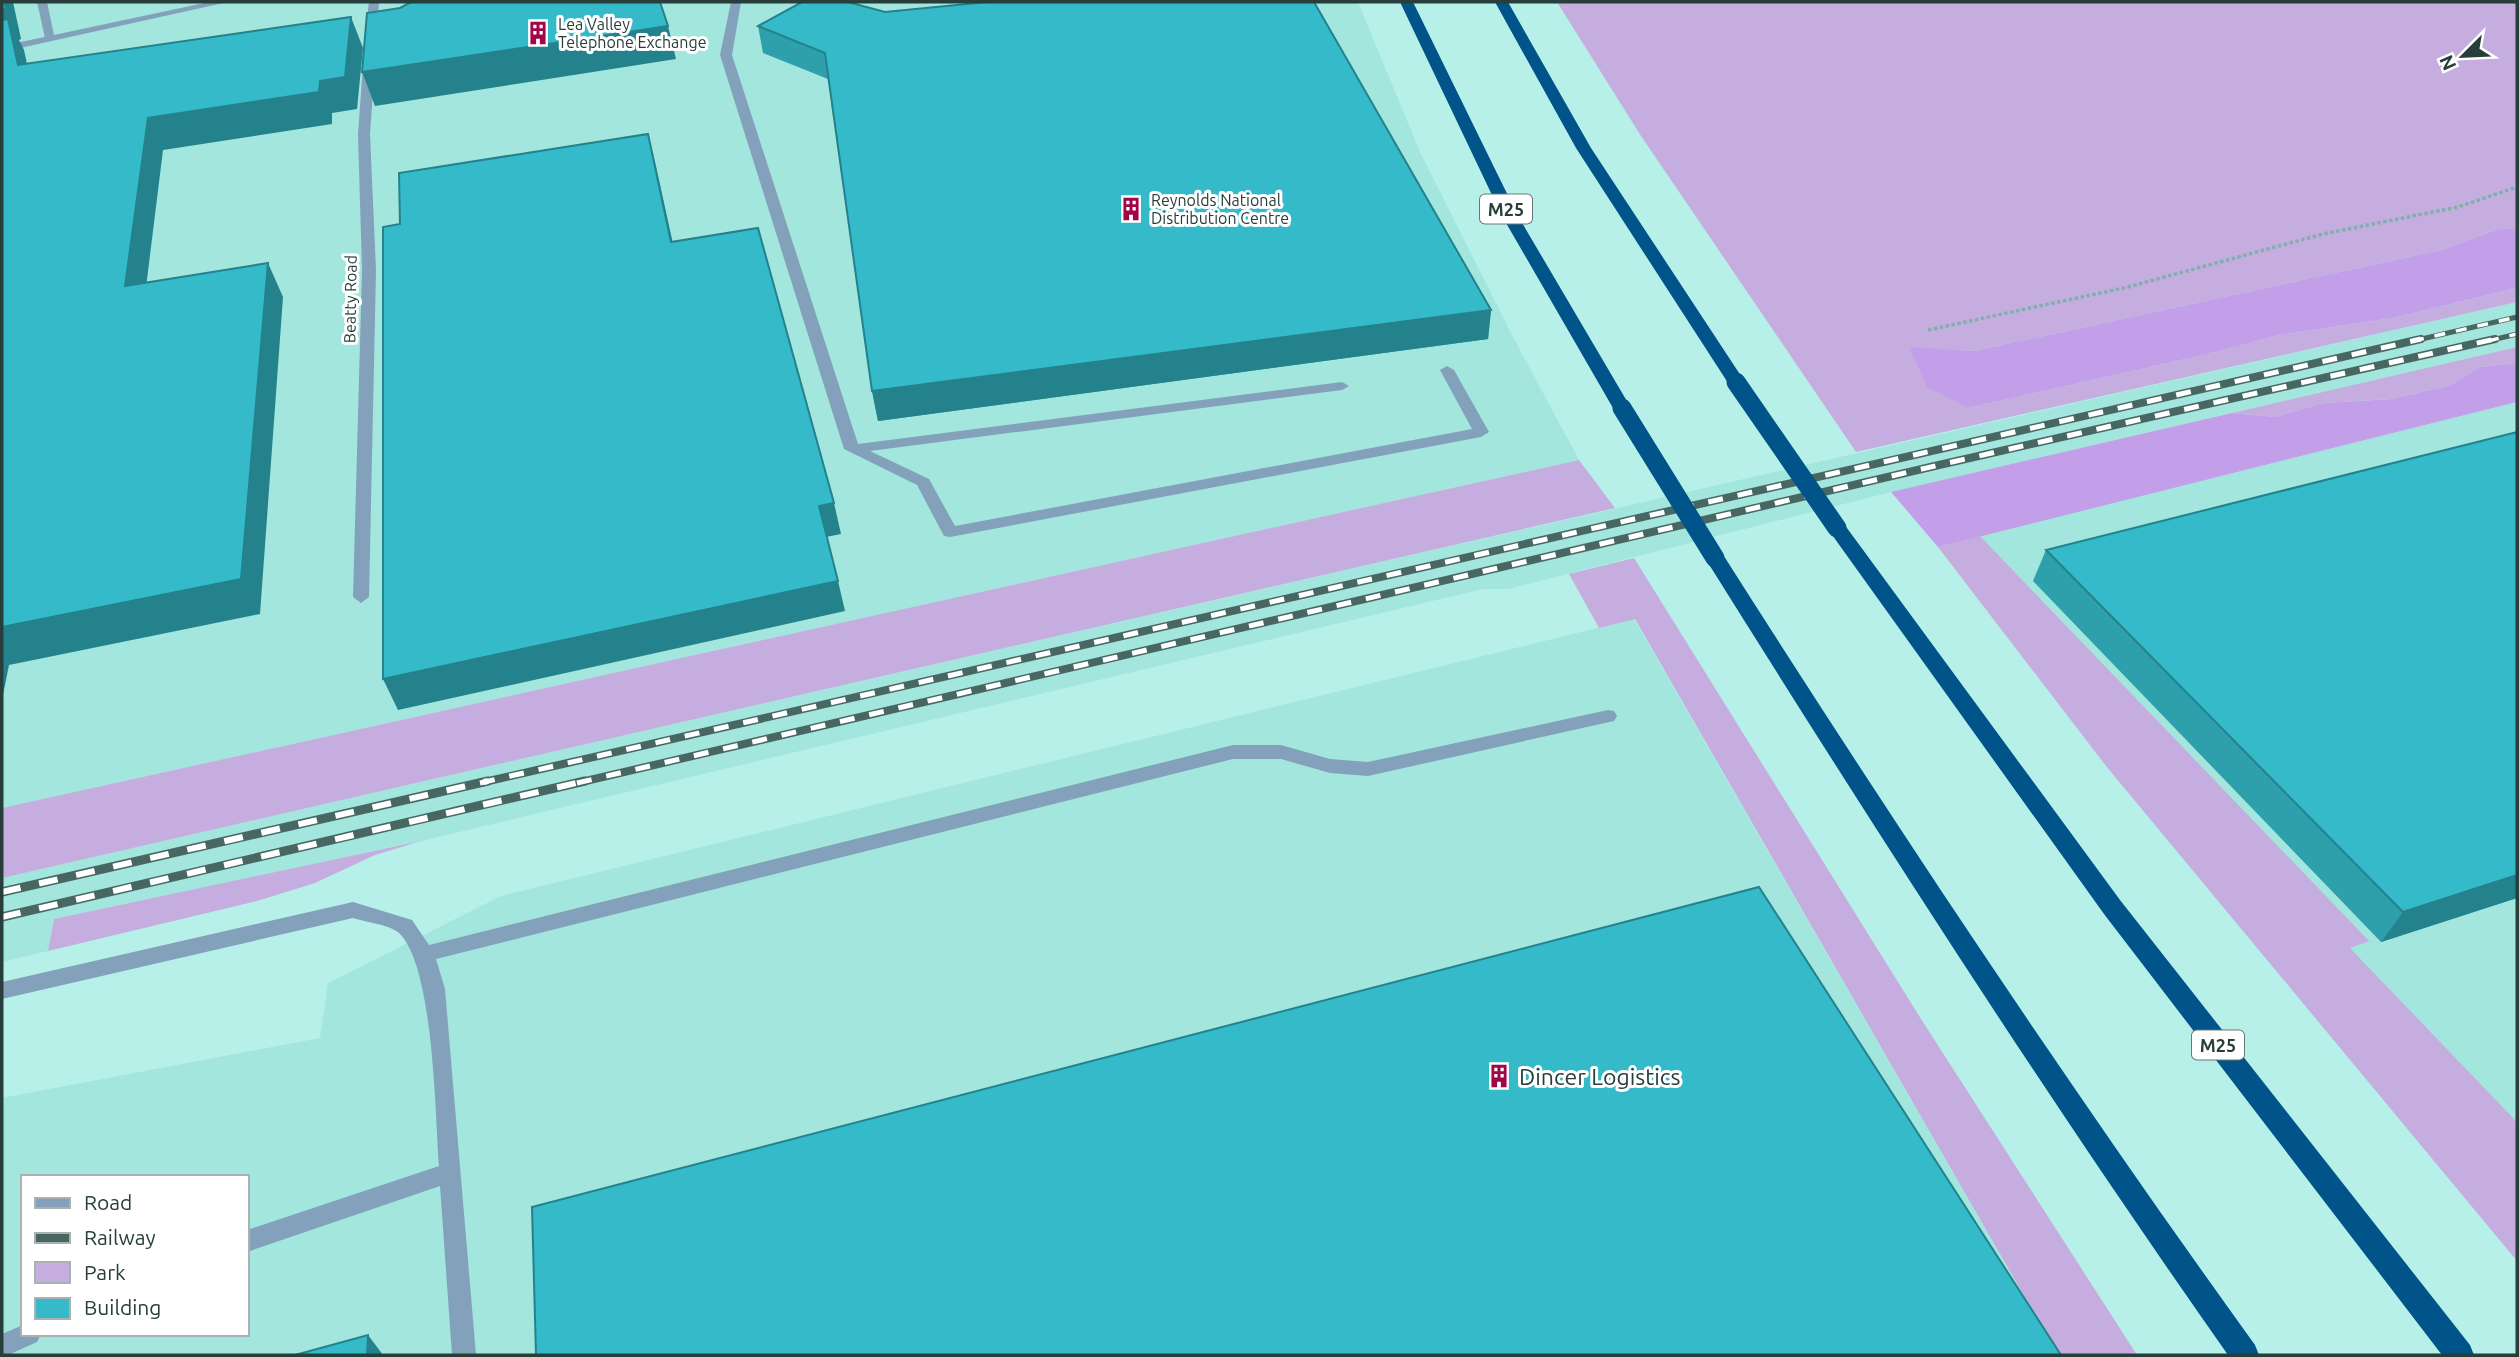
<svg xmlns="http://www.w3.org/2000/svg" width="2519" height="1357" viewBox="0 0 2519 1357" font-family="Ubuntu,sans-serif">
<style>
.built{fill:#a2e6dd;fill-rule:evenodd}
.green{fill:#c5aedf}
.forest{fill:#c39fea}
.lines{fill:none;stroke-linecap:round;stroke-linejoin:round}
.path{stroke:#82afa9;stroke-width:3.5;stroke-dasharray:3.5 2.5;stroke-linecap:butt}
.lane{fill:#84a1bb;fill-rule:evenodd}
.street{fill:#84a1bb;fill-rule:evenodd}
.highway{fill:#005489;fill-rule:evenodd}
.rail-far2-casing{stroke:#486763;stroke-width:5}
.rail-far1-casing{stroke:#486763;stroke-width:8}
.rail-casing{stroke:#486763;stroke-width:9}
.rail-far2{stroke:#fff;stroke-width:3.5;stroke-dasharray:11;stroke-linecap:butt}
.rail-far1{stroke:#fff;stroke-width:5;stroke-dasharray:15;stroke-linecap:butt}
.rail{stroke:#fff;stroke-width:6;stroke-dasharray:19;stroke-linecap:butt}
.highway-bridge{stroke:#005489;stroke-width:19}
.wall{fill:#2da0ac}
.shaded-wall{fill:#24828c}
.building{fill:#34bac8;stroke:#24828c;stroke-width:2}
.labels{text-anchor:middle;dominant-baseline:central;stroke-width:6;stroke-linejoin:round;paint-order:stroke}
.far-poi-label{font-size:16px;fill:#273e3b;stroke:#fff;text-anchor:start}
.far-street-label{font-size:16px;fill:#273e3b;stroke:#fff}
.shield{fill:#fff;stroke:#687876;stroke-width:2}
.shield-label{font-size:18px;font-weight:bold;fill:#273e3b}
.near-poi-label{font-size:23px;fill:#273e3b;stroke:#fff;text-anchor:start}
</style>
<rect width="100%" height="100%" fill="#b7f0e8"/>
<g class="built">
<path d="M2,2H1358L1420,152L1513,337L1579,460L2,808Z"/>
<path d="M2517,302V347L1891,492L1508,589H1483L421,841L54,919L48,951L2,962V878Z"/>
<path d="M2517,402V1122L2350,948L2368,941L1980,536Z"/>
<path d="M1634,619L2058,1355H2V1098L320,1038L328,983L501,896ZM23,1177H247V1334H23Z"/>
</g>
<g class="green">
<path d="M1557,2H2517V229H2498L2441,250L1974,351L1909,348L1969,408L2221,351L2279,335L2393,318L2513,289L2517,288V302L1856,452L1641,136Z"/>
<path d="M2517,347V363L2479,367L2451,385L2391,399L2323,403L2275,417L2232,413Z"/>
<path d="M1579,460L1615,508L2,878V808Z"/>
<path d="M1980,536L2369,941L2350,948L2517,1122V1261L2106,766L1938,547Z"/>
<path d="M1634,558L1921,1019L2137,1355H2058L1635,619L1599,628L1569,574Z"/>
<path d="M421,841L375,855L315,883L257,901L48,951L54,919Z"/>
</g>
<g class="forest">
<path d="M2498,229H2517V288L2393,318L2279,335L2221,351L1969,408L1927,387L1909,347L1974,351L2441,250Z"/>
<path d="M2517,363V402L1938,547L1891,492L2232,413L2275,417L2323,403L2391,399L2451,385L2479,367Z"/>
</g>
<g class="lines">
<path class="path" d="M1928,330L2128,287L2323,234L2458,207L2517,187"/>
<g class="lane">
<path d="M37,2H47L55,40L45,38Z"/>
<path d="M369,2H379L377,34L371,37L365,34Z"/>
<path d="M731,2H741L732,55L858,444L1342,382L1349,386L1342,390L870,451L929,479L955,526L1472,429L1440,370L1447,366L1454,370L1489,432L1481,437L950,537L944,536L917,485L844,449L720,55Z"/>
<path d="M369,62L375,65L370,134L376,270L369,597L361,603L353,597L362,270L358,134L363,65Z"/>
<path d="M1608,710L1614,711L1617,716L1614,721L1368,776L1330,773L1281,759H1233L436,959L445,989L476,1355H452L440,1186L247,1252V1230L439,1166C435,1115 434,966 399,933C390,925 366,922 353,918L2,999V982L353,902L412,920L429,945L1233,745H1281L1330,759L1368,762Z"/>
<path d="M23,1325V1334H41L37,1342L8,1355H2V1334Z"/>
</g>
<path class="street" d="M209,2H228L2,52V46Z"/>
<g class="highway">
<path d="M1400,2H1413L1518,216L1631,408L1628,412H1616L1613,408L1502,216Z"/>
<path d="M1495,2H1508L1591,148L1745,382L1742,386H1730L1576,148Z"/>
<path d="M1837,522L1844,524L2120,900L2470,1345L2474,1355H2442L2104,914L1830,532L1827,528L1830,524Z"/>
<path d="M1715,552L1722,553C1893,822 2069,1087 2255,1345L2259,1355H2228C2045,1095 1874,828 1705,558L1708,553Z"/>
</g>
<g class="rail-far2-casing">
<g id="rail-far2">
<path d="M2413,341L2517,317"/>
<path d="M2488,341L2517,334"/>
</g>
</g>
<g class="rail-far1-casing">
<g id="rail-far1">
<path d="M480,783L2421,339"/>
<path d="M577,783L1939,465L2495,339"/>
</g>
</g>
<g class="rail-casing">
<g id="rail">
<path d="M2,892L488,781"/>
<path d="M2,917L585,781"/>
</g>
</g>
<use href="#rail-far2" class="rail-far2"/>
<use href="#rail-far1" class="rail-far1"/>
<use href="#rail" class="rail"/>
<g class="highway-bridge">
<path d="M1736,382L1837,528"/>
<path d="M1622,408L1715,558"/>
</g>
</g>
<g class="wall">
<path d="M758,26L1491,310L1488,339L878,421L872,391L828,79L763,53Z"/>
<path d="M2517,432V898L2381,942L2033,581L2046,550Z"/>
</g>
<g class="shaded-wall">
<path d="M4,2H13L21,39L19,40L24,50L34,96L2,43V9Z"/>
<path d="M351,17L363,48L357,109L332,113V124L163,150L142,320L125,286L148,118L320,81Z"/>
<path d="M668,26L676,59L375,106L362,72Z"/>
<path d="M648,134L655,162L679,271L671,242Z"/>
<path d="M268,263L283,297L260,614L9,665L2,700V627Z"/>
<path d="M1491,310L1488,339L878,421L872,391Z"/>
<path d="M834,503L841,534L826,537L819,506Z"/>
<path d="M838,581L845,611L398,710L383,679Z"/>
<path d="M2517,875V898L2381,942L2403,912Z"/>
<path d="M368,1335L383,1355H367Z"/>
</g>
<g class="building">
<path d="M2,2H4L6,8L2,9Z"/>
<path d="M411,2H660L668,26L362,72L367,13L400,8Z"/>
<path d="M802,2H848L885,12L987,2H1314L1491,310L872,391L825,53L758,26Z"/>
<path d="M351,17L345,77L320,81L319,92L148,118L125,286L268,263L241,579L2,627V20L8,19L18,65Z"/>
<path d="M648,134L671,242L758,228L834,503L819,506L838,581L383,679V227L400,224L399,173Z"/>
<path d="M2517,432V875L2403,912L2046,550Z"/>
<path d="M1759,887L2061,1355H536L532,1207Z"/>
<path d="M368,1335L367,1355H295Z"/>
</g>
<defs>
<g id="building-bare" transform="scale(1.89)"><path d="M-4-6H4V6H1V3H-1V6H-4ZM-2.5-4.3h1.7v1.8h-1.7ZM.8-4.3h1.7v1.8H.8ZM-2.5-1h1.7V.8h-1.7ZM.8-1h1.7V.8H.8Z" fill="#a00648" stroke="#fff" stroke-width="2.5" paint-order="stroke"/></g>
</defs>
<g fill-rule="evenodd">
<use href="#building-bare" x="538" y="33"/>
<use href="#building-bare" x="1131" y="209"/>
<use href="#building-bare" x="1499" y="1076"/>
</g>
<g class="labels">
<g class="far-poi-label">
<text x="558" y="24">Lea Valley<tspan x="558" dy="18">Telephone Exchange</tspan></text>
<text x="1151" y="200">Reynolds National<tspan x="1151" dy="18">Distribution Centre</tspan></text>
</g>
<g class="far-street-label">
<text transform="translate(350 299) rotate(-89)">Beatty Road</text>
</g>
<g class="shield">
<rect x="1480" y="194.5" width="52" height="29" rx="5"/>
<rect x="2192" y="1030.5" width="52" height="29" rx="5"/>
</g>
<g class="shield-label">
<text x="1506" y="209">M25</text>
<text x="2218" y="1045">M25</text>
</g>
<g class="near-poi-label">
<text x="1519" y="1076">Dincer Logistics</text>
</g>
</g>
<rect width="2519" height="1357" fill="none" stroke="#273e3b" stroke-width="7"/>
<rect x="21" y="1175" width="228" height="161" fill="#ffffff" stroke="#a9b2b1" stroke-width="2"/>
<rect x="35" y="1198" width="35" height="10" fill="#84a1bb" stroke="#a9b2b1" stroke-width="2"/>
<text x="84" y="1210" font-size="21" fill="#273e3b">Road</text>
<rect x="35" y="1233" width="35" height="10" fill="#486763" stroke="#a9b2b1" stroke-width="2"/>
<text x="84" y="1245" font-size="21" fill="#273e3b">Railway</text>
<rect x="35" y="1262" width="35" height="21" fill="#c5aedf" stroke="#a9b2b1" stroke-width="2"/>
<text x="84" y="1280" font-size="21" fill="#273e3b">Park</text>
<rect x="35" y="1298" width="35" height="21" fill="#34bac8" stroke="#a9b2b1" stroke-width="2"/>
<text x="84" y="1315" font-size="21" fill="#273e3b">Building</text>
<g transform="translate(2463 56) rotate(246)" stroke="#ffffff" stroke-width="5" paint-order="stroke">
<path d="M0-5L12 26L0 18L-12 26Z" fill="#273e3b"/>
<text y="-10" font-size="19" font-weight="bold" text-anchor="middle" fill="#273e3b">N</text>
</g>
</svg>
